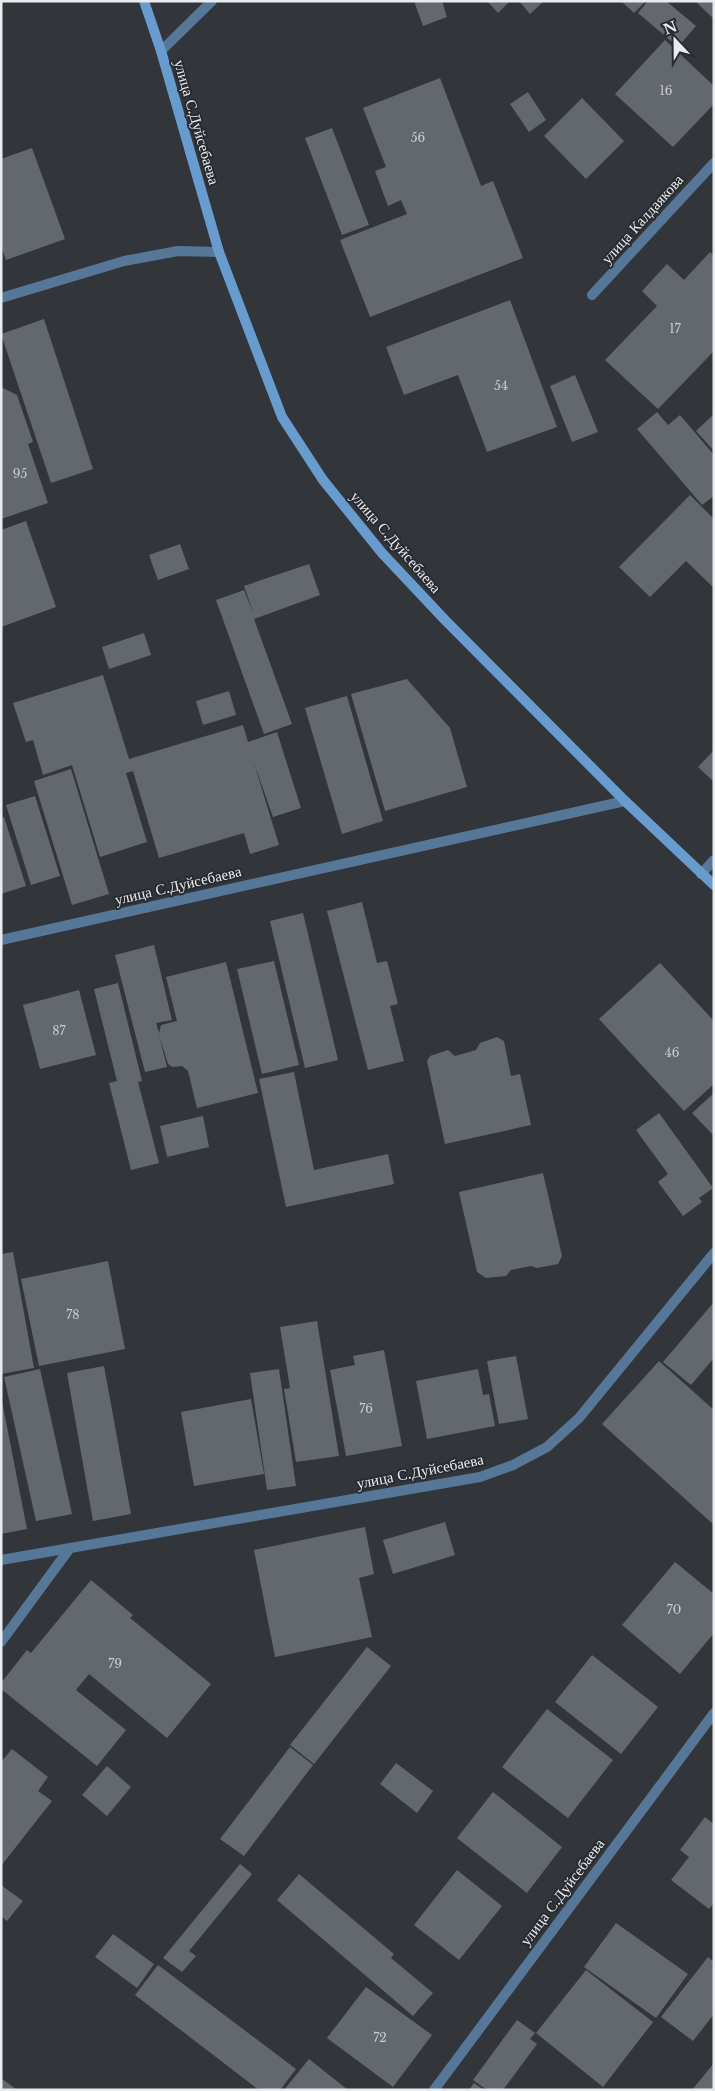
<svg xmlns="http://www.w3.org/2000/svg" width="715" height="2091" viewBox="0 0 715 2091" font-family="'Libre Baskerville',serif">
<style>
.building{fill:#63686e}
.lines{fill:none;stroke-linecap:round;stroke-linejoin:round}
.street{stroke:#577798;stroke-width:10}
.secondary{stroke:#689bce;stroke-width:10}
.labels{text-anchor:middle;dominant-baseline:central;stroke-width:4;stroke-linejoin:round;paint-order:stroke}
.number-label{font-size:12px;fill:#c8cbcf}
.street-label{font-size:15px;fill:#e9ecef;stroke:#282c31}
</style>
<rect width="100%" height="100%" fill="#32363b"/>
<g class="building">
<path d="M414,1H442L447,17L423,26Z"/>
<path d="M487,1H510L498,13Z"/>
<path d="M519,1H544L530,14Z"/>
<path d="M621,1H646L634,13Z"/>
<path d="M648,1H666L696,26L678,47L638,13Z"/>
<path d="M695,1H714V19Z"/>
<path d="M665,40L714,86V104L673,147L615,94Z"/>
<path d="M440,78L481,186L493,181L523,258L370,317L340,240L407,214L401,200L388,206L375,171L386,167L363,108Z"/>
<path d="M528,92L546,120L529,132L510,104Z"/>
<path d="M582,98L624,141L586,179L544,136Z"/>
<path d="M332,128L369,225L342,235L305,138Z"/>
<path d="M32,148L65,239L6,260L1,246V159Z"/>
<path d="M710,252L714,256V351L658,409L605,360L657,306L642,291L667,264L684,280Z"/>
<path d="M510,300L557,427L487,452L458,375L404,395L386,347Z"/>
<path d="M44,319L93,469L51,483L1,334Z"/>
<path d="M575,375L598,432L572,442L550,386Z"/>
<path d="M1,387L17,395L33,442L28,444L48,503L1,519Z"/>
<path d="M657,412L668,425L680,415L714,455V496L702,505L637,429Z"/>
<path d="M714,414V451L696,431Z"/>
<path d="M690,495L714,519V588L686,561L650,597L619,567Z"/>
<path d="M26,521L56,607L1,627V530Z"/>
<path d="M180,544L189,569L158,580L149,555Z"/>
<path d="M309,564L320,595L254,619L292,724L264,734L216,600L244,590L254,615L244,586Z"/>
<path d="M144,633L151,655L109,669L102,647Z"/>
<path d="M103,675L129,759L243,725L248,742L277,732L301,808L273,817L254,763L279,845L250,854L244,833L159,858L133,771L126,773L147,842L100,857L72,765L43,775L33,740L26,742L13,703Z"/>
<path d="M407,679L450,728L467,787L385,811L351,694Z"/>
<path d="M229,691L236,715L203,725L196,701Z"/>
<path d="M347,696L383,821L342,834L305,708Z"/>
<path d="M714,750V782L698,767Z"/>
<path d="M71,769L109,894L72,905L34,781Z"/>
<path d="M35,796L60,876L31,885L6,805Z"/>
<path d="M4,817L26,886L1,894V818Z"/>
<path d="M362,902L377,963L387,961L398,1004L390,1006L404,1061L368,1070L327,911Z"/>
<path d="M303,913L338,1060L305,1068L270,921Z"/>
<path d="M154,945L172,1020L156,1023L159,1033L161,1025L177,1021L166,977L226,962L258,1093L197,1108L188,1071L182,1066L172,1067L168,1064L159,1035L167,1067L145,1072L115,955Z"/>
<path d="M274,961L299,1065L262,1074L237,969Z"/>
<path d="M660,963L714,1021V1084L684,1111L599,1019Z"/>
<path d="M118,983L142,1081L138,1082L159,1163L131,1170L109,1083L117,1081L94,989Z"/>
<path d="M79,990L96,1055L40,1069L23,1005Z"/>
<path d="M497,1037L504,1041L511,1076L520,1074L531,1125L445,1144L427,1061L430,1056L448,1050L455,1056L476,1050L480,1043Z"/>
<path d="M294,1072L314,1170L388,1154L394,1184L286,1207L259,1079Z"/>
<path d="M714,1093V1136L692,1113Z"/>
<path d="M659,1113L713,1188L699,1198L702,1202L683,1216L658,1182L668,1174L636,1130Z"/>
<path d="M203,1116L209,1147L167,1157L160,1126Z"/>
<path d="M543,1173L562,1256L558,1264L537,1268L531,1266L511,1270L506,1276L486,1278L477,1272L459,1192Z"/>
<path d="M13,1252L34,1368L1,1374V1254Z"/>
<path d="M108,1261L125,1349L39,1366L21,1279Z"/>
<path d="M714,1302V1358L691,1385L663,1362Z"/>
<path d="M317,1321L339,1456L296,1462L284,1389L290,1388L280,1327Z"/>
<path d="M384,1350L402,1446L346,1456L330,1370L355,1365L353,1356Z"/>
<path d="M516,1356L528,1419L499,1424L487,1361Z"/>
<path d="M659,1361L714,1410V1525L602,1424Z"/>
<path d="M104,1366L131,1514L93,1521L67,1373Z"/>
<path d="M40,1369L72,1514L36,1521L4,1377Z"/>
<path d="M279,1369L296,1486L267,1490L250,1373Z"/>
<path d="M478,1369L483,1395L489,1394L495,1426L427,1439L416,1381Z"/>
<path d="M1,1396L27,1529L1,1534Z"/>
<path d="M251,1399L264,1474L194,1486L181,1412Z"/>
<path d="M445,1522L455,1555L393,1574L383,1540Z"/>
<path d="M365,1527L374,1574L359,1578L372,1637L275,1657L254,1550Z"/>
<path d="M675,1562L714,1594V1633L680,1674L622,1625Z"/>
<path d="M91,1580L133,1615L130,1618L211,1684L167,1738L89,1674L76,1690L126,1730L97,1766L1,1689V1683L27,1650L31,1653Z"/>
<path d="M367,1647L391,1666L314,1764L290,1745Z"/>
<path d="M592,1655L658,1707L621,1754L555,1702Z"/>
<path d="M547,1709L613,1760L568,1818L502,1767Z"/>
<path d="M290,1747L313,1765L244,1856L220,1839Z"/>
<path d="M12,1749L48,1777L38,1791L52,1801L1,1866V1762Z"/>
<path d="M396,1763L433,1791L417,1813L380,1784Z"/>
<path d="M107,1766L131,1787L107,1816L82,1795Z"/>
<path d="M493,1792L562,1847L527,1893L457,1838Z"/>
<path d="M705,1817L714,1824V1903L709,1909L671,1880L689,1857L680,1850Z"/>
<path d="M240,1864L252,1874L189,1951L196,1956L182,1972L163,1958Z"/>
<path d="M457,1870L502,1906L459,1960L414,1925Z"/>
<path d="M299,1874L394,1954L391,1958L433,1993L413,2016L277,1900Z"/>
<path d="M1,1885L23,1901L7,1921L1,1916Z"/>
<path d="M616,1923L688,1974L656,2018L584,1967Z"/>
<path d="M113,1934L154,1964L137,1988L95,1957Z"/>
<path d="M708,1957L714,1962V2014L693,2041L661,2017Z"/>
<path d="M158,1965L296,2069L280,2090H259L135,1995Z"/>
<path d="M586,1970L653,2022L603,2087L536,2033Z"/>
<path d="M366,1987L432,2035L393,2087L327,2038Z"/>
<path d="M517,2020L535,2033L530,2039L537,2044L503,2090H487L473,2080Z"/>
<path d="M309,2059L348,2090H284Z"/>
<path d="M714,2063V2090H692Z"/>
<path d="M1,2078L17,2090H1Z"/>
<path d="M474,2083L484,2090H469Z"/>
</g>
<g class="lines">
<g class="street">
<path d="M161,51L212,1"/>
<path d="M592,295L714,163"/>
<path d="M1,298L124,261L178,251L219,252"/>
<path d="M701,874L714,860"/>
<path d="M1,940L625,801"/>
<path d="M1,1560L480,1477L513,1465L547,1447L579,1418L714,1253"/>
<path d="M1,1642L70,1548"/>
<path d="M434,2090L714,1713"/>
</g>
<path class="secondary" d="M144,1L161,51L219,252L282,417L323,480L382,553L445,620L625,801L714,885"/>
</g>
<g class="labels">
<g class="number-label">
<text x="666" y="90">16</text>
<text x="418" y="137">56</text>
<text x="675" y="328">17</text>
<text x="501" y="385">54</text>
<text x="20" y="473">95</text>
<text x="59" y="1030">87</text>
<text x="672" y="1052">46</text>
<text x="73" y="1314">78</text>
<text x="366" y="1408">76</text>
<text x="674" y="1609">70</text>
<text x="115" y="1663">79</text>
<text x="380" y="2037">72</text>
</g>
<g class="street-label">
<text transform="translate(197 122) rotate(74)">улица С.Дуйсебаева</text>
<text transform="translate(642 219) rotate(-48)">улица Калдаякова</text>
<text transform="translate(396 542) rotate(49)">улица С.Дуйсебаева</text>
<text transform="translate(178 885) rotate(-13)">улица С.Дуйсебаева</text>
<text transform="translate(420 1471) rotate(-11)">улица С.Дуйсебаева</text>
<text transform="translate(562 1892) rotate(-53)">улица С.Дуйсебаева</text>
</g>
</g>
<rect width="715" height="2091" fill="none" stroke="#e9ecef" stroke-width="5"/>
<g transform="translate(675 40) rotate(338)" stroke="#282c31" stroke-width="4" paint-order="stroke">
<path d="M0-4L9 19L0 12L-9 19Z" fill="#e9ecef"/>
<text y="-8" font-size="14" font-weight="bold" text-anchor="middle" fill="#e9ecef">N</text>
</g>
</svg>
